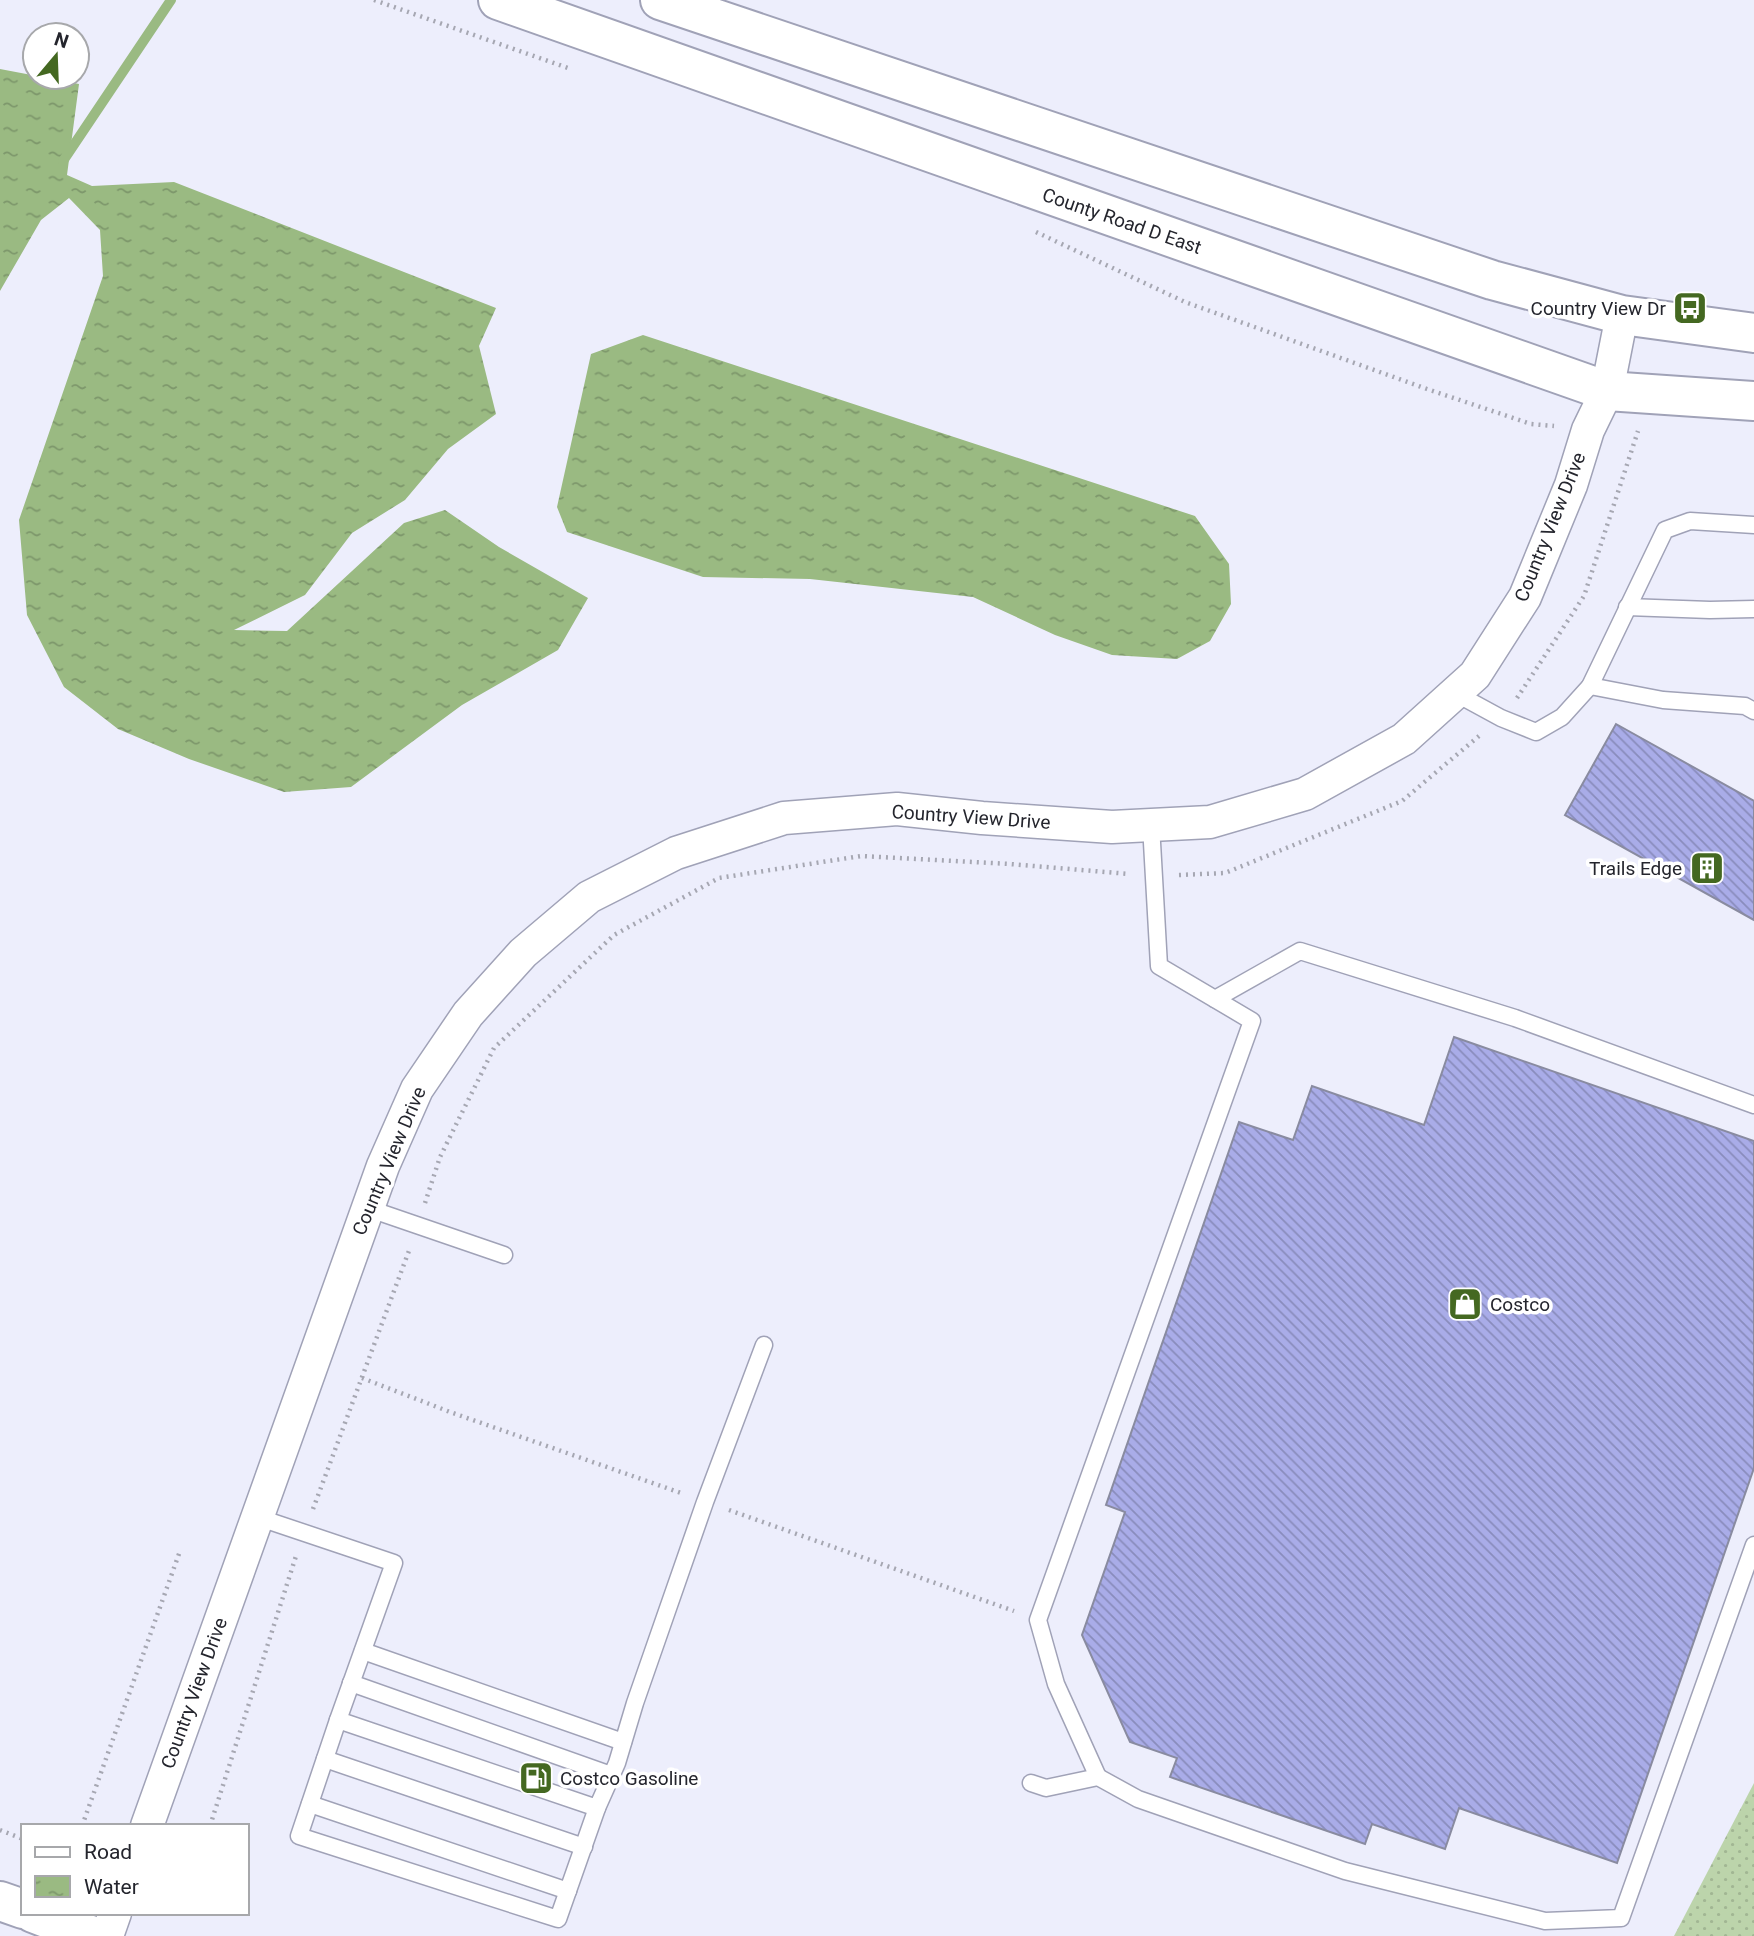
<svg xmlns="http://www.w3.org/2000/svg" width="1754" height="1936" viewBox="0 0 1754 1936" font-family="Roboto,sans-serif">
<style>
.green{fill:url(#green-dots)}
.water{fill:url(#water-ripples)}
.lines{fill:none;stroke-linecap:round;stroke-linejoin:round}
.stream{stroke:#9aba82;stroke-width:10}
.building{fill:url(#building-back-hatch);stroke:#898ba0;stroke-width:2}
.service-casing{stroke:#a0a2b7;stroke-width:19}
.minor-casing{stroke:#a0a2b7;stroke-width:35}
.tertiary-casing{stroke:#a0a2b7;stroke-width:42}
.path{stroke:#a6a7b2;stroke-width:4.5;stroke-dasharray:2 5;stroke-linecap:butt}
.service{stroke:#fff;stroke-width:16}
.minor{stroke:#fff;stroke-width:32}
.tertiary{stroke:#fff;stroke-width:38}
.labels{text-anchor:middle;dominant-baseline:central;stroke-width:7;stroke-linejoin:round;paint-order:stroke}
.street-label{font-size:19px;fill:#24252d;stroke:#fff}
.poi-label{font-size:19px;fill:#24252d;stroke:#fff;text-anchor:end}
</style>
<defs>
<pattern id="green-dots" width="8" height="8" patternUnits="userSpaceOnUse" patternTransform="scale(1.75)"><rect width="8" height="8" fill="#bcd4ab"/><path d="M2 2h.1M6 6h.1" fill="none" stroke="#a1b693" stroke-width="1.8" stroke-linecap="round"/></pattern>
<pattern id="water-ripples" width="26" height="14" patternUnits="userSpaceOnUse" patternTransform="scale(1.75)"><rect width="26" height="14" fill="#9aba82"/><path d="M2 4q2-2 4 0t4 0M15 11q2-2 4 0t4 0" fill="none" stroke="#7d976b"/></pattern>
<pattern id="building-back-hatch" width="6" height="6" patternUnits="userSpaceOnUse" patternTransform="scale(1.75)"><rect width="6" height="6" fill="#a9ace8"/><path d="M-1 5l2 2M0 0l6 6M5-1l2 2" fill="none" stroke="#898cbc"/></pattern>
</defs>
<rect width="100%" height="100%" fill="#edeefc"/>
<path class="green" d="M1754,1783V1936H1674Z"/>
<g class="water">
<path d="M0,69L79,84L67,175L92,186L174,182L496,308L479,346L496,414L448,449L405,500L352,533L305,595L234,630L287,631L404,523L445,510L499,547L588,598L558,650L462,705L351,787L284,792L189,759L118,729L64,687L27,615L19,520L103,276L100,230L69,198L41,220L0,291Z"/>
<path d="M643,335L1195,516L1229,564L1231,604L1210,641L1177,659L1112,655L1055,635L973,597L810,579L703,577L567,532L557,507L591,354Z"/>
</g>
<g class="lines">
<path class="stream" d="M63,161L171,0"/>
</g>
<g class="building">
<path d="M1616,724L1754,801V920L1565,815Z"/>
<path d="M1454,1037L1754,1141V1468L1617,1863L1459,1808L1445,1849L1372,1824L1365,1844L1170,1777L1177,1758L1130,1742L1082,1635L1125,1512L1106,1505L1239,1122L1293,1140L1312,1086L1424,1125Z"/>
</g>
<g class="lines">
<g class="service-casing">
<g id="service">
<path d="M1627,607L1710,610L1754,609"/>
<path d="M1590,686L1663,700L1745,706L1754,711"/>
<path d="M1455,693L1501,718L1536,732L1562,717L1590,686L1665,530L1690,521L1754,525"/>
<path d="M1215,999L1300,951L1515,1018L1754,1105"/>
<path d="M367,1208L504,1255"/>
<path d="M257,1517L394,1563L338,1720L597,1808L617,1763L635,1703L705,1502L764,1345"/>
<path d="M363,1651L623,1742"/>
<path d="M351,1683L611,1775"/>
<path d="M338,1720L299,1836L558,1919L597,1808"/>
<path d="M325,1759L584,1847"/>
<path d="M1098,1777L1056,1684L1038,1620L1252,1021L1159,966L1151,825"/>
<path d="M1031,1783L1046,1788L1098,1777L1138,1799L1345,1871L1545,1921L1621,1918L1754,1545"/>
<path d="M310,1804L568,1891"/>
</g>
</g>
<g class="minor-casing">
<g id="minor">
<path d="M147,1826L383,1166L417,1089L468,1014L523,953L589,897L676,853L784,818L897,809L982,818L1112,827L1210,822L1305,794L1404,739L1475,675L1525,597L1571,485L1588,430L1607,391L1622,315"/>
<path d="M107,1936L115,1913"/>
</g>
</g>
<g class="tertiary-casing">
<g id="tertiary">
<path d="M498,0L1607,391L1754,401"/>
<path d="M660,0L1492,280L1622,315L1754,333"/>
<path d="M0,1901L23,1909"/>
<path d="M33,1913L93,1936"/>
</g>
</g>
<g class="path">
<path d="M374,0L568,68"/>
<path d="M1036,232L1185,302L1427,389L1531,424L1554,426"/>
<path d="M1517,698L1584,596L1638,431"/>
<path d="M1179,875L1225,873L1402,801L1479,736"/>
<path d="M425,1203L440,1157L494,1048L614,935L719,878L861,856L1010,864L1129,874"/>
<path d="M362,1378L450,1412L681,1493"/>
<path d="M313,1509L410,1248"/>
<path d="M729,1510L1014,1611"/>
<path d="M82,1826L180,1551"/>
<path d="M210,1826L296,1556"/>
<path d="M0,1830L23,1839"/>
</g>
<use href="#service" class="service"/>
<use href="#minor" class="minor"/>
<use href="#tertiary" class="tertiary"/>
</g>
<defs>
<g id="bus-square" transform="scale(1.75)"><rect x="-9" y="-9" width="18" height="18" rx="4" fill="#446821" stroke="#fff"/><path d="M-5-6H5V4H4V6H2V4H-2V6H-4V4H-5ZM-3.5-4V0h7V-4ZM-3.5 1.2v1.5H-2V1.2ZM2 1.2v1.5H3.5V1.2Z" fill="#fff"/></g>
<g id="building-square" transform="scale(1.75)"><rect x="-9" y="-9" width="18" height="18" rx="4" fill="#446821" stroke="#fff"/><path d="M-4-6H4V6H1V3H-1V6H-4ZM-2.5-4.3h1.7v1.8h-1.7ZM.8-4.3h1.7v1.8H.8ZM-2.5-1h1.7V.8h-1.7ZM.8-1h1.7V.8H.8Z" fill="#fff"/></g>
<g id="shop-square" transform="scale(1.75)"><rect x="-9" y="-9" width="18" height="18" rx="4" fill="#446821" stroke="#fff"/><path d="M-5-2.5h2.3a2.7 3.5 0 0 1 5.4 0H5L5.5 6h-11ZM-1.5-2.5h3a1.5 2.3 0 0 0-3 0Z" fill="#fff"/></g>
<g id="fuel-square" transform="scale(1.75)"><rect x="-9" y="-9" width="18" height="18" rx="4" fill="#446821" stroke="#fff"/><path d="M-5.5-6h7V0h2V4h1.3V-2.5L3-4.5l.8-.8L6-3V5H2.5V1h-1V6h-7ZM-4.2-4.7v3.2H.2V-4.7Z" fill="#fff"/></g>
</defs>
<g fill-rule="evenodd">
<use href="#bus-square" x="1690" y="308"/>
<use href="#building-square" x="1707" y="868"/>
<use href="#shop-square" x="1465" y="1304"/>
<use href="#fuel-square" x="536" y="1778"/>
</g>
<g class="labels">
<g class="street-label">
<text transform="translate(1122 221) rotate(19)">County Road D East</text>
<text transform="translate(1550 527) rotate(-68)">Country View Drive</text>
<text transform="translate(971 817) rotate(4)">Country View Drive</text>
<text transform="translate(389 1161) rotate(-67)">Country View Drive</text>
<text transform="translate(194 1693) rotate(-70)">Country View Drive</text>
</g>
<g class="poi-label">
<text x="1666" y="308">Country View Dr</text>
<text x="1682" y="868">Trails Edge</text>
<text x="1490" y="1304" text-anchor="start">Costco</text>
<text x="560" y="1778" text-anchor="start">Costco Gasoline</text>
</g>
</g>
<rect x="21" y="1824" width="228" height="91" fill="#ffffff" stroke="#a7a8ab" stroke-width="2"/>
<rect x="35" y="1847" width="35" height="10" fill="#ffffff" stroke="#a7a8ab" stroke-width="2"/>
<text x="84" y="1859" font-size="21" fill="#24252d">Road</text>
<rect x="35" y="1876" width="35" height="21" fill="url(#water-ripples)" stroke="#a7a8ab" stroke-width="2"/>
<text x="84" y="1894" font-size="21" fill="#24252d">Water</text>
<g transform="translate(56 56) rotate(19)"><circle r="33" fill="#ffffff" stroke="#a7a8ab" stroke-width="2"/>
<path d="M0-5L12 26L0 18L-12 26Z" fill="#446821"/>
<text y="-10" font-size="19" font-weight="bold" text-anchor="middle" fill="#24252d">N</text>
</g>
</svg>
